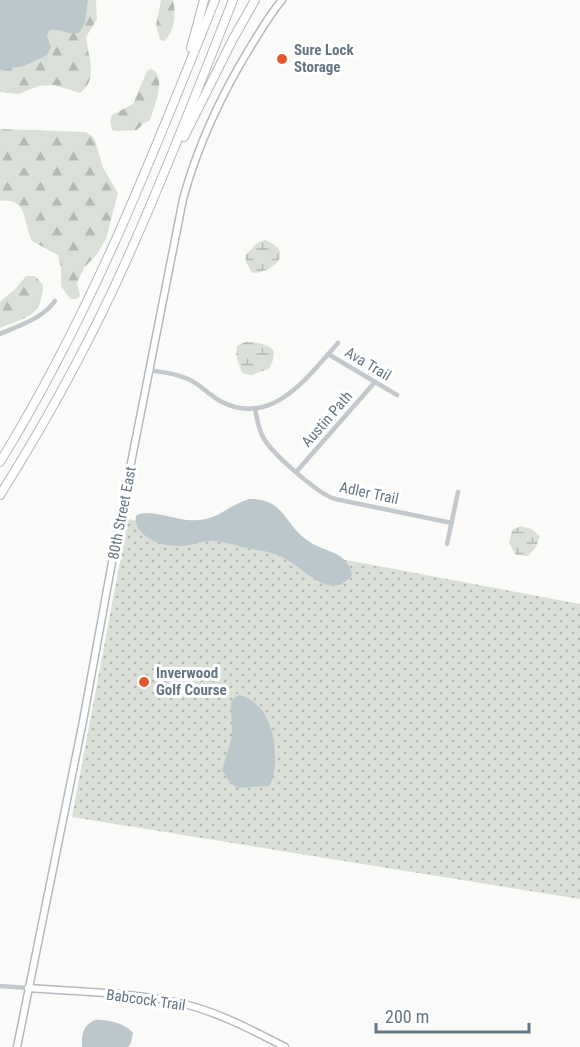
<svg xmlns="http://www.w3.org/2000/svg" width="580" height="1047" viewBox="0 0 580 1047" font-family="'Roboto Condensed',sans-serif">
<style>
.grass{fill:url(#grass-dots)}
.forest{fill:url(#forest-firs)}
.wetland{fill:url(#wetland-marsh)}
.water{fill:#bbc7cb}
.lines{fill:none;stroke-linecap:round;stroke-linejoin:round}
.secondary-casing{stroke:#b3babf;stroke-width:9}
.highway-casing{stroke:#b4b9bd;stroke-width:10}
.street{stroke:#c3c8cc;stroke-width:4.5}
.secondary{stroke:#fff;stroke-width:6}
.highway{stroke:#fff;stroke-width:8}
.poi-dot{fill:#e4572e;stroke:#fff;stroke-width:2}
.labels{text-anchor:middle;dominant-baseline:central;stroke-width:6;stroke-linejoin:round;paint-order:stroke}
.poi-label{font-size:15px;font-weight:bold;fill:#657683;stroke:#fff;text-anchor:start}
.street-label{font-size:15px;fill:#657683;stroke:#fff}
</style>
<defs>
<pattern id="grass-dots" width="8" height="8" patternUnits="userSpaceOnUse" patternTransform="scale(1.5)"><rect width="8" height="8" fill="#dadfd7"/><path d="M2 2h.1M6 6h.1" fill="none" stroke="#b4b9b4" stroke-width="1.8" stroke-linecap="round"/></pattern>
<pattern id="forest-firs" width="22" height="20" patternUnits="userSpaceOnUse" patternTransform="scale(1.5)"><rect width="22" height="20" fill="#dadfd7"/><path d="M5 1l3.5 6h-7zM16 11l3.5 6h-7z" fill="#b4b9b4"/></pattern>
<pattern id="wetland-marsh" width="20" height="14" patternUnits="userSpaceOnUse" patternTransform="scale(1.5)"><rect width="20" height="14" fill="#dadfd7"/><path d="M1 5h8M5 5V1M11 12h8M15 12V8" fill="none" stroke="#b4b9b4"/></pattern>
</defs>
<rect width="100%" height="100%" fill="#fafaf8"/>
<path class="grass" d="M128,519L580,604V899L72,817Z"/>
<g class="forest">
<path d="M0,0H96L97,19L86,37C88,57 99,79 80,93L54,85L38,86L19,94L0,92Z"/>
<path d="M161,0H173C176,13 175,32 164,41L160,40L156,25Z"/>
<path d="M150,69L154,70C166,82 154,106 150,120L143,124L137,130L116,131L112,130L110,121L112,115L133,104L147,71Z"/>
<path d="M0,129L85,132L91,135L95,140L103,168L118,193L106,239L97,254L84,268L77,283L80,296L76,299H70L61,286V268L58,255L32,241C23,222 28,197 0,201Z"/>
<path d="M26,276H35L43,285C42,318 25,317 0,328V302L16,288Z"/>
</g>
<g class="wetland">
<path d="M265,240C296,252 274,272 252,273L246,262L245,256L257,243Z"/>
<path d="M245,342C255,342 267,343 274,351L273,360L269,369L251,375L242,373L236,355L237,346Z"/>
<path d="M521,526L531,529L540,536L536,547L528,556L516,555L509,543L512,530Z"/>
</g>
<g class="water">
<path d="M0,0H88L85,22L80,32C70,37 60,27 49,30L47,36L51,47L47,55L24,66L0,70Z"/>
<path d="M249,499C284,498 284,524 307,540C324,553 347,550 352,575C330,604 303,566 282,557C270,551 255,550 242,547C232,544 221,541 211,541C200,541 190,546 179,546C162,547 133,536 136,516C145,508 174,519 187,520C217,523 224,507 249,499Z"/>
<path d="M240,695C269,704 276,736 275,763C274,772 274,779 269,786L238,788L230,783L222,770L232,737L231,703L235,697Z"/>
<path d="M95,1020C107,1019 126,1024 133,1033L131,1043L128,1047H82C81,1036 83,1025 95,1020Z"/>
</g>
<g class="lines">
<g class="secondary-casing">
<g id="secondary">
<path d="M28,988C81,992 137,992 188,1005C222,1014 254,1031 285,1047"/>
<path d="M17,1047L83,721L119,524L183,199C198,144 221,95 251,46C261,30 270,14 282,0"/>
</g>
</g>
<g class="highway-casing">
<g id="highway">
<path d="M191,48L204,0"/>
<path d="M184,137L233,39L255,0"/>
<path d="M0,462C91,314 151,160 215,0"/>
<path d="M0,495C51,414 97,329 135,241C170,162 201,81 233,0"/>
</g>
</g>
<g class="street">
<path d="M0,334C20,325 42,319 55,301"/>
<path d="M328,354L397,395"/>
<path d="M149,370C166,373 182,374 197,384C205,390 212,396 220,401C272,429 308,376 338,343"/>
<path d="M255,408C257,419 258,429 264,439C274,455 318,494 335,499L452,523"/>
<path d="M297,471L375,382"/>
<path d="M447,544L458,492"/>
<path d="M0,986L28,988"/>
</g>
<use href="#secondary" class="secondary"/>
<use href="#highway" class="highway"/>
</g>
<g class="poi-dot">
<circle cx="282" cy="59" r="6"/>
<circle cx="144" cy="682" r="6"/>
</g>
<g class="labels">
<g class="poi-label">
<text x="294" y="50">Sure Lock<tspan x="294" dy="17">Storage</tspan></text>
<text x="156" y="673">Inverwood<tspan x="156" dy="17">Golf Course</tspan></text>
</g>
<g class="street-label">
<text transform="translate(368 364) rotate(31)">Ava Trail</text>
<text transform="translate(327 419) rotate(-49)">Austin Path</text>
<text transform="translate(369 493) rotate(12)">Adler Trail</text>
<text transform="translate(122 513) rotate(-79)">80th Street East</text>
<text transform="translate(146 1000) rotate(8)">Babcock Trail</text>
</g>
</g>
<path d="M376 1023v9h153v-9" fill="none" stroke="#657683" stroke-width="3"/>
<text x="385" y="1023" font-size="18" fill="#657683" stroke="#ffffff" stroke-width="4.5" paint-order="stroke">200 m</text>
</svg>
